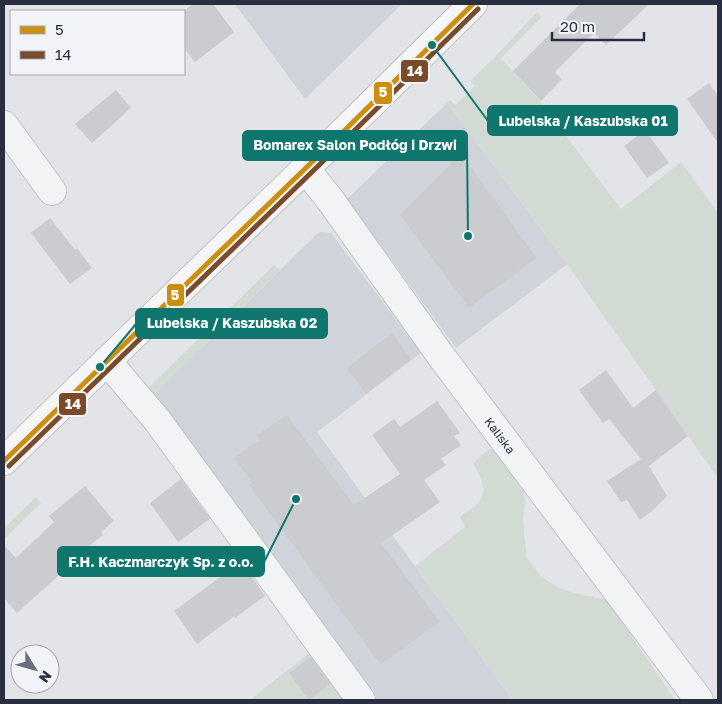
<svg xmlns="http://www.w3.org/2000/svg" width="722" height="704" viewBox="0 0 722 704" font-family="'Golos Text',sans-serif">
<style>
.built{fill:#d1d3db}
.green{fill:#d2dbd3}
.building{fill:#cbccd0}
.lines{fill:none;stroke-linecap:round;stroke-linejoin:round}
.minor-casing{stroke:#c1c2c6;stroke-width:30}
.major-casing{stroke:#c0c1c6;stroke-width:30}
.minor{stroke:#f2f3f5;stroke-width:28}
.major{stroke:#f6f6f7;stroke-width:28}
.bus-1-casing{stroke:#f1f3f7;stroke-width:9}
.bus-2-casing{stroke:#f1f3f7;stroke-width:9}
.bus-1{stroke:#ce8e0d;stroke-width:5}
.bus-2{stroke:#7a4b2a;stroke-width:5}
.labels{text-anchor:middle;dominant-baseline:central;stroke-width:5;stroke-linejoin:round;paint-order:stroke}
.street-label{font-size:12px;fill:#292f41;stroke:#f1f3f7}
.leader{fill:none;stroke:#0f766e;stroke-width:2}
.callout-dot{fill:#0f766e;stroke:#f1f3f7;stroke-width:2}
.callout{fill:#0f766e;stroke:#0f766e;stroke-width:2}
.callout-label{font-size:14px;text-anchor:middle;font-weight:bold;fill:#fff}
.line-badge{stroke:#f1f3f7;stroke-width:2}
.badge-label{font-size:14px;text-anchor:middle;font-weight:bold;fill:#fff}
</style>
<rect width="100%" height="100%" fill="#e3e4e8"/>
<g class="built">
<path d="M235,4H402L305,99Z"/>
<path d="M447,103L567,264L456,348L347,199Z"/>
<path d="M319,232L331,233L421,353L317,432L513,700H372L151,397Z"/>
</g>
<g class="green">
<path d="M537,12L542,17L501,58L540,101L621,209L681,162L718,213V478L567,264L447,103L450,100L455,105L475,86L470,81L494,58Z"/>
<path d="M274,265L280,270L151,397L148,388Z"/>
<path d="M492,447L520,484L524,492L525,505L523,521L527,558L540,575L555,586L573,593L607,600L618,613L626,628L675,700H513L415,566L465,527L460,517C464,513 469,510 474,507C491,492 481,479 473,463Z"/>
<path d="M36,497L41,503L4,539V528Z"/>
<path d="M309,653L346,700H250Z"/>
</g>
<g class="building">
<path d="M193,4H213L234,32L195,62L184,48V11Z"/>
<path d="M580,4H649L606,45L594,33L555,72L562,79L541,101L513,71Z"/>
<path d="M709,83L718,96V143L687,99Z"/>
<path d="M116,90L131,108L92,143L75,124Z"/>
<path d="M645,130L669,163L647,178L624,146Z"/>
<path d="M461,154L537,258L469,308L400,215Z"/>
<path d="M50,218L75,250L77,248L92,268L70,284L31,233Z"/>
<path d="M392,333L411,359L366,394L347,368Z"/>
<path d="M606,370L633,408L656,390L688,436L649,466L667,496L652,511L640,520L627,500L621,502L607,481L641,459L609,419L603,423L579,390Z"/>
<path d="M437,401L460,433L454,436L461,445L441,459L446,465L424,480L440,502L381,543L440,622L380,664L249,485L252,483L234,458L260,440L257,435L287,415L354,505L400,474L372,435L394,419L400,427Z"/>
<path d="M181,479L210,519L178,542L150,503Z"/>
<path d="M85,486L114,521L101,532L103,535L89,546L90,547L17,613L4,598V545L16,558L54,522L49,516Z"/>
<path d="M243,565L265,596L235,618L234,616L197,644L174,611L231,569L233,573Z"/>
<path d="M311,657L330,684L309,700L289,673Z"/>
</g>
<g class="lines">
<g class="minor-casing">
<g id="minor">
<path d="M4,125L52,191"/>
<path id="s1" d="M305,168L331,201L441,356L699,700"/>
<path d="M107,361L157,420L361,700"/>
</g>
</g>
<g class="major-casing">
<path id="major" d="M4,461L344,131L473,4"/>
</g>
<use href="#minor" class="minor"/>
<use href="#major" class="major"/>
<g class="bus-1-casing">
<path id="bus-1" d="M4,461L344,131L473,4"/>
</g>
<g class="bus-2-casing">
<path id="bus-2" d="M9,466L349,136L478,9"/>
</g>
<use href="#bus-1" class="bus-1"/>
<use href="#bus-2" class="bus-2"/>
</g>
<g class="labels">
<g class="street-label">
<text stroke="none"><textPath href="#s1" startOffset="331">Kaliska</textPath></text>
</g>
</g>
<path class="leader" d="M432 45L488 121M468 236L467 145M100 367L136 324M296 499L264 562"/>
<g class="callout-dot">
<circle cx="432" cy="45" r="5"/>
<circle cx="468" cy="236" r="5"/>
<circle cx="100" cy="367" r="5"/>
<circle cx="296" cy="499" r="5"/>
</g>
<g class="callout">
<rect x="488" y="106" width="189" height="29" rx="5"/>
<rect x="243" y="131" width="224" height="29" rx="5"/>
<rect x="136" y="309" width="191" height="29" rx="5"/>
<rect x="58" y="547" width="206" height="29" rx="5"/>
</g>
<g class="callout-label">
<text x="583" y="126">Lubelska / Kaszubska 01</text>
<text x="355" y="150">Bomarex Salon Podłóg i Drzwi</text>
<text x="232" y="328">Lubelska / Kaszubska 02</text>
<text x="161" y="567">F.H. Kaczmarczyk Sp. z o.o.</text>
</g>
<g class="line-badge">
<rect x="400" y="59" width="29" height="24" rx="5" fill="#7a4b2a"/>
<rect x="373" y="81" width="20" height="24" rx="5" fill="#ce8e0d"/>
<rect x="166" y="283" width="19" height="24" rx="5" fill="#ce8e0d"/>
<rect x="58" y="392" width="29" height="24" rx="5" fill="#7a4b2a"/>
</g>
<g class="badge-label">
<text x="415" y="76">14</text>
<text x="383" y="97">5</text>
<text x="175" y="300">5</text>
<text x="73" y="409">14</text>
</g>
<rect width="722" height="704" fill="none" stroke="#292f41" stroke-width="10"/>
<rect x="10" y="10" width="175" height="65" fill="#f1f3f7" stroke="#a1a5ae"/>
<rect x="20" y="26" width="25" height="8" fill="#ce8e0d" stroke="#a1a5ae"/>
<text x="55" y="35" font-size="15" fill="#292f41">5</text>
<rect x="20" y="51" width="25" height="8" fill="#7a4b2a" stroke="#a1a5ae"/>
<text x="55" y="60" font-size="15" fill="#292f41">14</text>
<g transform="translate(35 669) rotate(127)"><circle r="24" fill="#f1f3f7" stroke="#a1a5ae"/>
<path d="M0-4L9 19L0 12L-9 19Z" fill="#6a6e7b"/>
<text y="-8" font-size="14" font-weight="bold" text-anchor="middle" fill="#292f41">N</text>
</g>
<path d="M552 32v8h92v-8" fill="none" stroke="#292f41" stroke-width="2.5"/>
<text x="560" y="32" font-size="15" fill="#292f41" stroke="#f1f3f7" stroke-width="4" paint-order="stroke">20 m</text>
</svg>
